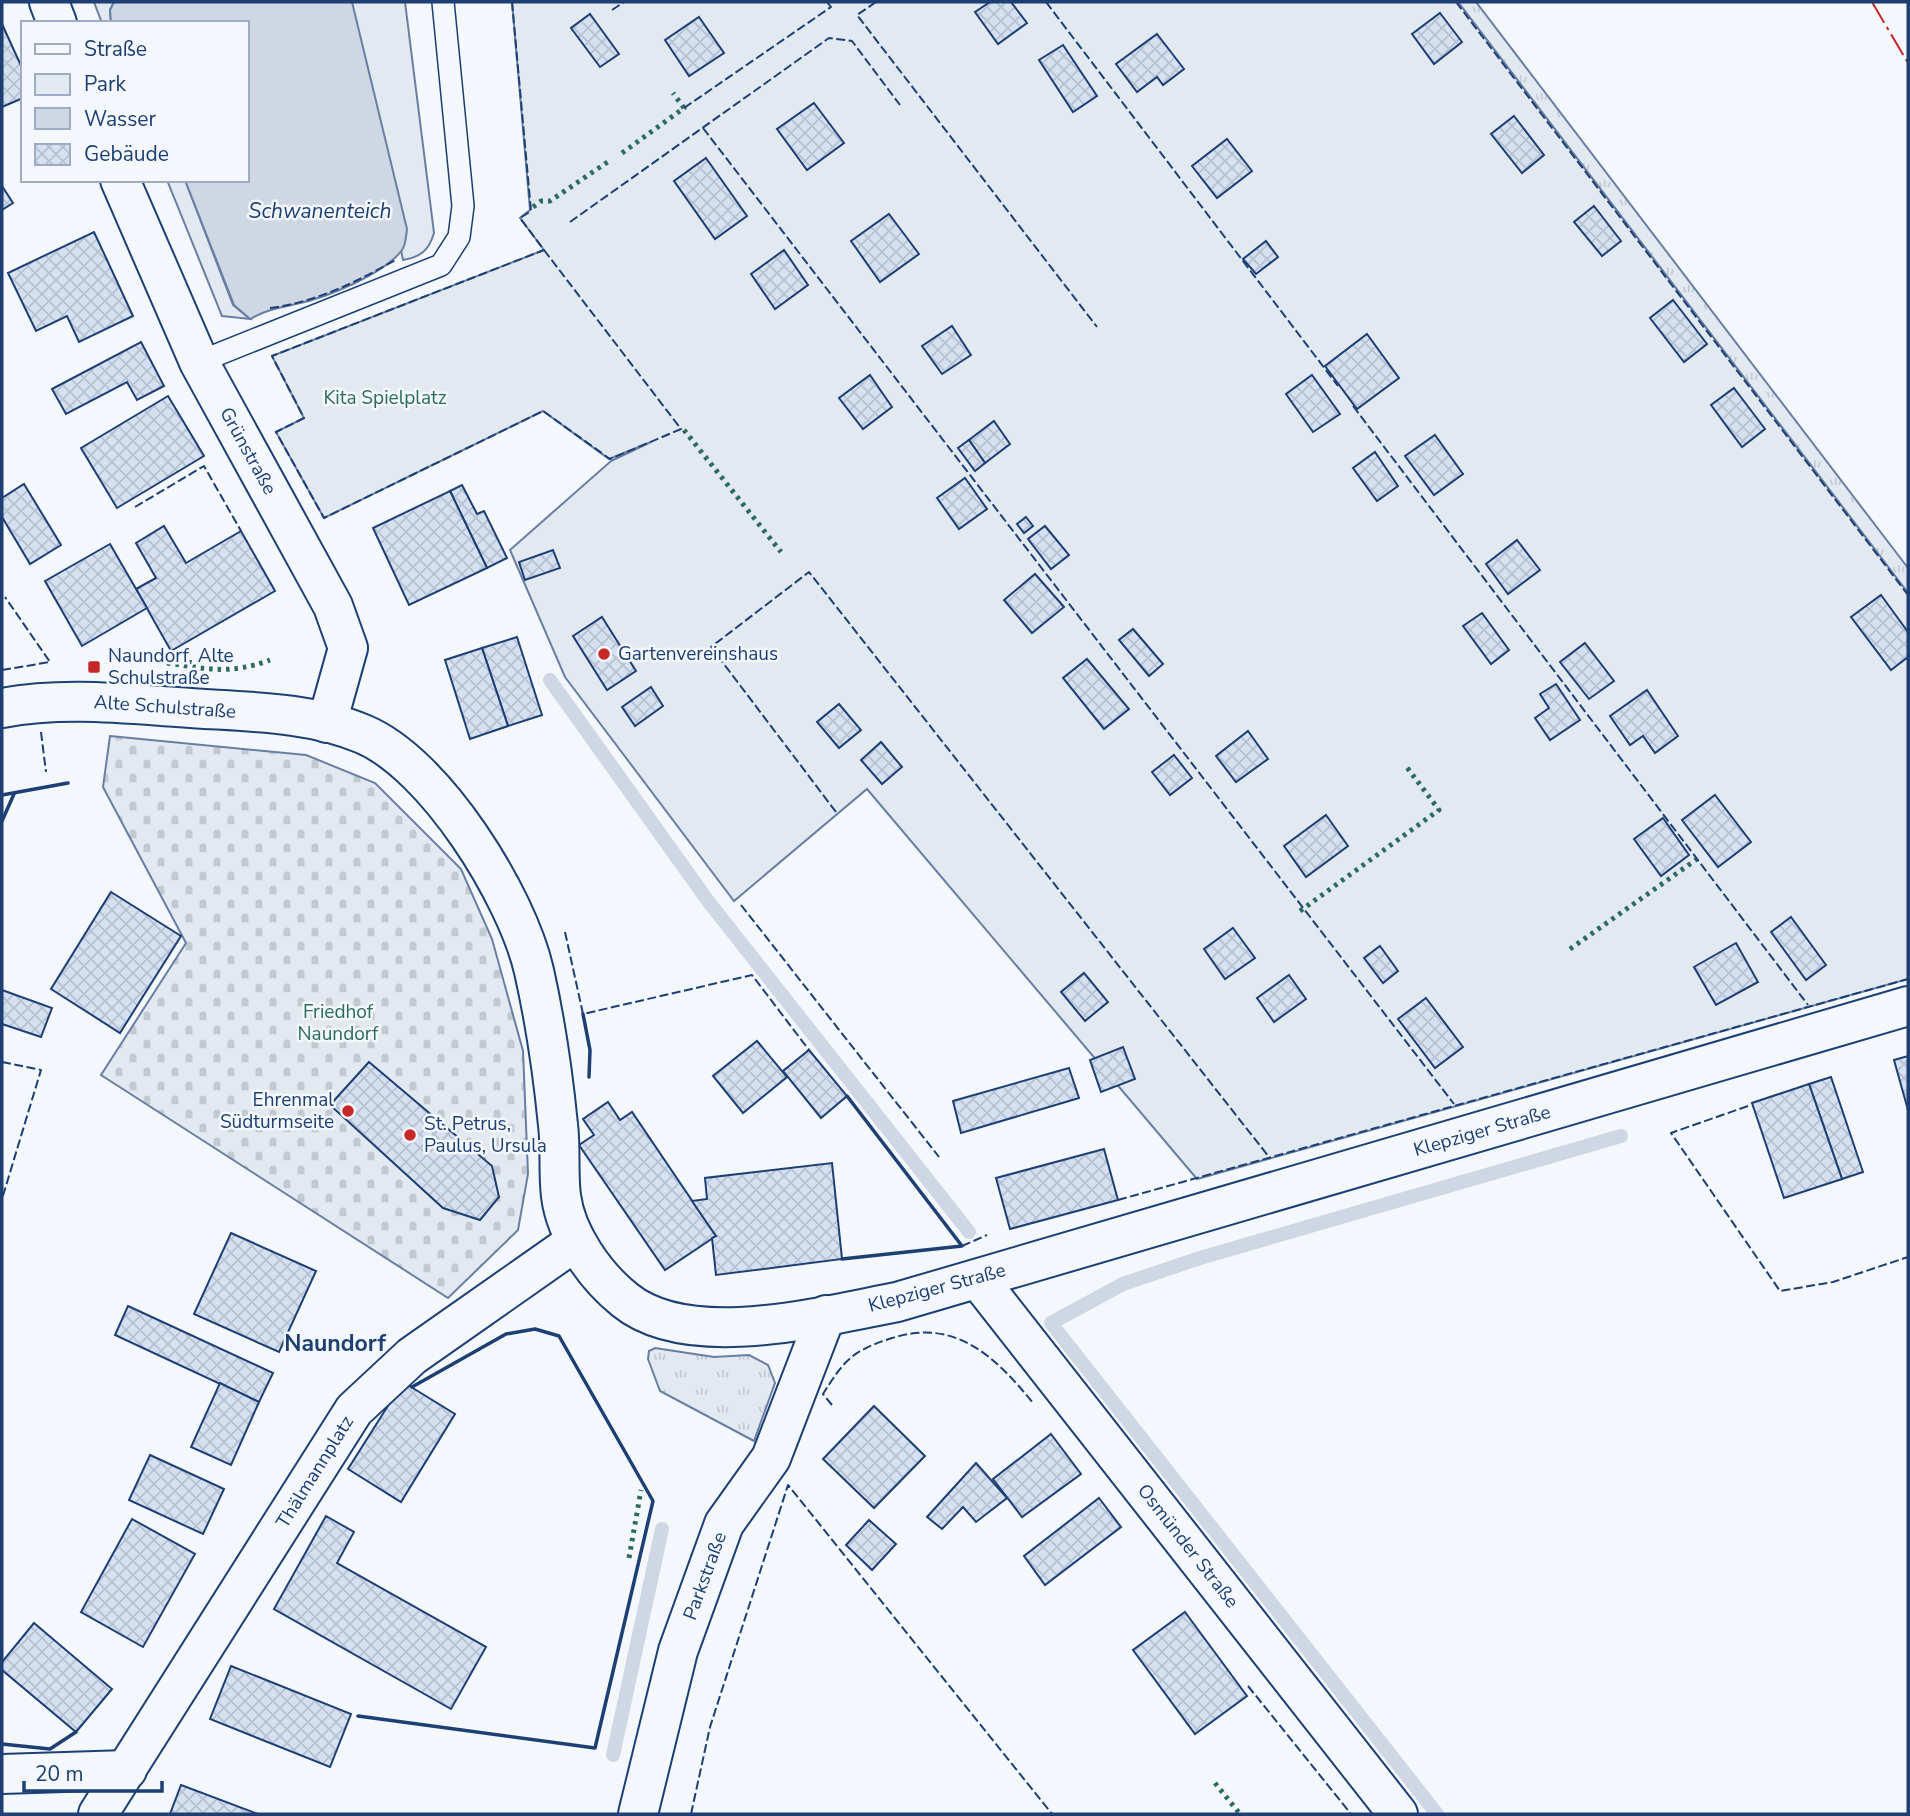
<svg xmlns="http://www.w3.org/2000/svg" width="1910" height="1816" viewBox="0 0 1910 1816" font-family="'Nunito Sans',sans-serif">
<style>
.grass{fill:url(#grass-tufts);stroke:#687fa3;stroke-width:2}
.cemetery{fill:url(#cemetery-stones);stroke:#687fa3;stroke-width:2}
.green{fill:#e3e9f0;stroke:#687fa3;stroke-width:2}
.water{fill:#cfd7e4;stroke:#687fa3;stroke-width:2}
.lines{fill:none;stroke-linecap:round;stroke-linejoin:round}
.stream{stroke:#cfd7e4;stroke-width:14}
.building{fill:url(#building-cross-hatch);stroke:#1d3f73;stroke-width:2}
.service-casing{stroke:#1d3f73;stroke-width:24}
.minor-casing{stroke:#1d3f73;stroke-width:42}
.tertiary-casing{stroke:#1d3f73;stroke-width:42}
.service{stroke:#f4f7fb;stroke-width:21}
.minor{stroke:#f4f7fb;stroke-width:38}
.tertiary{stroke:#f4f7fb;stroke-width:38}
.hedge{stroke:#2c6c60;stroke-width:5;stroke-dasharray:3.5 5;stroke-linecap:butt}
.fence{stroke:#1d3f73;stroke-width:2;stroke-dasharray:9 3.5;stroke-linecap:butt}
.wall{stroke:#1d3f73;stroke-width:3.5}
.power{stroke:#c62828;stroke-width:2;stroke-dasharray:24 5 3.5 5;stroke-linecap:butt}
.poi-dot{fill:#c62828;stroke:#f4f7fb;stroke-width:2.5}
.labels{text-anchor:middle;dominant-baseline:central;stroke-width:5;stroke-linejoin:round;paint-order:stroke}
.park-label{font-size:19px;fill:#2c6c60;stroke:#f4f7fb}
.street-label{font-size:19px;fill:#1d3f73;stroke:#f4f7fb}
.poi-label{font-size:19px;fill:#1d3f73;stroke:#f4f7fb;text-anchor:start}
.water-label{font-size:21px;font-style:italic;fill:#1d3f73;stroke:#f4f7fb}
.quarter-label{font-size:23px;font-weight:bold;fill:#1d3f73;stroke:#f4f7fb}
</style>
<defs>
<pattern id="grass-tufts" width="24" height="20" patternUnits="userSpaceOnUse" patternTransform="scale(1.75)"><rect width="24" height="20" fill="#e3e9f0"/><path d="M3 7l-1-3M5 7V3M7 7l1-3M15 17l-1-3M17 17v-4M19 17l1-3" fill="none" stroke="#c2c9d1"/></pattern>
<pattern id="cemetery-stones" width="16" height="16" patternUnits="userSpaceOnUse" patternTransform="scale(1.75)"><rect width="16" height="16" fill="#e3e9f0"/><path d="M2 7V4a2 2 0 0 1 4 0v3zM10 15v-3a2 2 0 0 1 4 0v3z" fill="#c2c9d1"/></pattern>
<pattern id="building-cross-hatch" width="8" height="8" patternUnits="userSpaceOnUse" patternTransform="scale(1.75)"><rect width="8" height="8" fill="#d5e0f0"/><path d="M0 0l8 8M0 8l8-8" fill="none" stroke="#b6c1d1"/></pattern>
</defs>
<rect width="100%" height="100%" fill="#f4f7fb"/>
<g class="grass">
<path d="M1458,2H1476L1908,568V593Z"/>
<path d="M655,1348L714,1357L749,1355L768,1365L775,1383L754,1441L660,1391L648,1359L649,1351Z"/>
</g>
<path class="cemetery" d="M110,736L306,755L375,783L461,869L492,939L523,1051L528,1174L518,1230L448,1298L101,1075L186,943L103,787Z"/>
<g class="green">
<path d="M94,2H114L110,10L111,23H102Z"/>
<path d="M349,2H405L434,233C429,250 421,257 403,260Z"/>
<path d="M512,2H1458L1908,593V979L1197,1179L867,789L734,901L565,677L510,550L611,461L651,442L609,459L543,411L324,518L276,432L304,418L272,356L544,250L520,218L530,210Z"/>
<path d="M167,180H185L233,305L250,319L222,316Z"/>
</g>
<path class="water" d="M114,2H352L407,229C406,235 406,245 402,250C384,274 326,298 296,304C278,308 266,310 250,319L234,305L185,180H247V23H111L110,10Z"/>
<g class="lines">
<g class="stream">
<path d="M550,680L708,901L969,1232"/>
<path d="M613,1755L662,1529"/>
<path d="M1437,1814L1051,1323L1123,1284L1200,1258L1621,1136"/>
</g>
</g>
<g class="building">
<path d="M990,2H1011L1027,23L998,44L975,12Z"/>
<path d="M1440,13L1462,42L1434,64L1412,34Z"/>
<path d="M590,14L619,54L600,67L571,28Z"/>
<path d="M699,17L724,53L689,76L665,40Z"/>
<path d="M2,24L23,70V98L2,107Z"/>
<path d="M1157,34L1184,69L1163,85L1157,77L1137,92L1116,64Z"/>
<path d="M1063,45L1097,96L1073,112L1039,60Z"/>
<path d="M814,103L844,143L807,170L777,129Z"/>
<path d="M1514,116L1544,155L1522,173L1491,134Z"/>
<path d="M1227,139L1252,171L1217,198L1192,166Z"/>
<path d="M706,158L747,216L715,239L674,181Z"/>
<path d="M2,186L13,203L2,210Z"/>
<path d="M1594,206L1621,241L1602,256L1574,222Z"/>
<path d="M889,214L919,254L880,282L851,241Z"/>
<path d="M94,232L133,316L79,342L67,316L36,331L8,273Z"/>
<path d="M1266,241L1278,257L1256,274L1243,259Z"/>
<path d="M784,250L808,285L775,309L751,274Z"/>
<path d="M1673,300L1707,344L1684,362L1650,318Z"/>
<path d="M952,326L971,355L942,374L922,346Z"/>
<path d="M1367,334L1399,378L1357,409L1325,366Z"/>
<path d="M141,342L164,386L137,400L127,382L66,414L52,389Z"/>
<path d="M870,375L892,407L863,429L839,398Z"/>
<path d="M1312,375L1340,414L1313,432L1286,394Z"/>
<path d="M1734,388L1765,429L1742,447L1711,405Z"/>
<path d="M168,396L204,456L117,508L81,448Z"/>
<path d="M994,421L1010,444L985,463L969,440Z"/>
<path d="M1435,435L1463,474L1434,495L1405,456Z"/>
<path d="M969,440L985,463L975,471L958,448Z"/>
<path d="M1375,452L1398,486L1377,501L1353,468Z"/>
<path d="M965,478L987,509L959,529L937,498Z"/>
<path d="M24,484L61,545L30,564L2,517V498Z"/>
<path d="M462,485L477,514L484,511L507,558L487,568L450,491Z"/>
<path d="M450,491L487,568L409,605L373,528Z"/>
<path d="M1026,517L1033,526L1024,533L1017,524Z"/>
<path d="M164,526L186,563L241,531L275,591L171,651L136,589L156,578L136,543Z"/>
<path d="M1045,526L1069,555L1051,569L1028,539Z"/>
<path d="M1517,540L1540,570L1508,594L1486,564Z"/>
<path d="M110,544L147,608L82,646L45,581Z"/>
<path d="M553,550L560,568L525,580L519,562Z"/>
<path d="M1035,574L1064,607L1032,633L1004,600Z"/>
<path d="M1881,595L1908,632V657L1891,670L1851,617Z"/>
<path d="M1482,613L1509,650L1491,664L1463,626Z"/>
<path d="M602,617L636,671L607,690L573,636Z"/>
<path d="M1133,629L1163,664L1149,676L1119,640Z"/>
<path d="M517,637L542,715L508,726L482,648Z"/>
<path d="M1585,643L1614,681L1589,699L1560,662Z"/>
<path d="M482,648L508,726L470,739L445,660Z"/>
<path d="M1087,659L1129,709L1104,729L1063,678Z"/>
<path d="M1556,684L1580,720L1550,740L1535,718L1549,708L1540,694Z"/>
<path d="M651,687L663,706L635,726L622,707Z"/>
<path d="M1647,690L1678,736L1655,753L1643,736L1630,745L1610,716Z"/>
<path d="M839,704L861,730L839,748L817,722Z"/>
<path d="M1248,731L1268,759L1236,782L1216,756Z"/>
<path d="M881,742L902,767L882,784L861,760Z"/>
<path d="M1174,755L1192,778L1170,795L1152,772Z"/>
<path d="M1715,795L1751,842L1718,867L1682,820Z"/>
<path d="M1326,815L1348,846L1306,877L1284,846Z"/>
<path d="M1663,818L1689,855L1661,876L1634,839Z"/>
<path d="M111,892L181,936L120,1033L51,989Z"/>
<path d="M1791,917L1826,965L1806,980L1771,932Z"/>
<path d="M1233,928L1255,958L1225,979L1204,949Z"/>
<path d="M1736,943L1758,982L1716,1005L1694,967Z"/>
<path d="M1380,946L1398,971L1383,983L1364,958Z"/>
<path d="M1084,973L1108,1002L1085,1021L1061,992Z"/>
<path d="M1289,975L1306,999L1274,1022L1257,998Z"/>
<path d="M2,990L52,1008L41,1037L2,1024Z"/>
<path d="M1426,998L1463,1047L1435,1068L1398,1019Z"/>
<path d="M757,1041L787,1077L743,1113L713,1076Z"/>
<path d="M1123,1047L1135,1079L1101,1092L1090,1060Z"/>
<path d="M809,1050L847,1096L821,1118L783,1071Z"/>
<path d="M1908,1056V1110L1894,1060Z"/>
<path d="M369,1062L492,1166L499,1197L480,1220L443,1208L330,1105Z"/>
<path d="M1069,1068L1079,1098L961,1133L953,1101Z"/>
<path d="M1831,1077L1863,1172L1842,1179L1809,1084Z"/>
<path d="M1809,1084L1842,1179L1784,1198L1752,1103Z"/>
<path d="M608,1102L620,1120L632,1112L716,1236L665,1270L579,1145L594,1135L583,1119Z"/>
<path d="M1104,1149L1118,1200L1010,1229L996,1178Z"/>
<path d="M832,1163L842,1259L716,1275L712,1238L716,1236L692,1201L707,1199L705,1178Z"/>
<path d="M231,1233L316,1271L279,1352L194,1314Z"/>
<path d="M128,1306L273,1373L259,1402L115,1335Z"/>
<path d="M403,1382L455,1414L401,1502L348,1469Z"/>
<path d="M220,1383L259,1402L231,1465L191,1447Z"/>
<path d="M874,1406L925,1456L874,1508L823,1459Z"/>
<path d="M1051,1434L1081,1474L1022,1517L993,1479Z"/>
<path d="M150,1455L224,1489L203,1534L129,1500Z"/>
<path d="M976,1463L1007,1498L976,1522L963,1507L942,1529L927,1517Z"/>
<path d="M1099,1498L1121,1527L1045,1585L1024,1556Z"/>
<path d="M326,1516L354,1532L337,1563L486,1647L451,1709L274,1609Z"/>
<path d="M132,1519L195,1554L143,1647L81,1612Z"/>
<path d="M869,1520L896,1544L872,1570L846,1545Z"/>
<path d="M1185,1612L1247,1696L1195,1734L1133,1650Z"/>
<path d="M34,1623L112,1689L76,1732L2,1670V1662Z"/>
<path d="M231,1666L351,1714L330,1767L210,1719Z"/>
<path d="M181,1785L258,1814H170Z"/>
</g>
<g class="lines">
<g class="service-casing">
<path id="service" d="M199,362L441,265L459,237L463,206L443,2"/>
</g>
<g class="minor-casing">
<g id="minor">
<path d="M2,1774L127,1770"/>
<path d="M98,1814L354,1410L412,1356L576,1241"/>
<path d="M638,1814L678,1651L724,1524L771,1458L826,1315"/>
</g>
</g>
<g class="tertiary-casing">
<g id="tertiary">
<path d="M49,2L57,23"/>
<path d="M120,180L199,362L333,606L348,648L327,723"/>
<path d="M2,708C60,697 119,703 177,707C237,712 307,710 363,734C435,764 517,896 534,971C545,1020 553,1074 558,1125C561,1148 558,1173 561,1196C566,1235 595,1276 625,1300C689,1352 823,1316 897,1302L1908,1006"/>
<path d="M978,1279L1398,1814"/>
</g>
</g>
<use href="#service" class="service"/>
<use href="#minor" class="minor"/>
<use href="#tertiary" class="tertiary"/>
<g class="hedge">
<path d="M622,153L684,108L673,93"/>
<path d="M533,207L541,201H550L609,161"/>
<path d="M684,430L781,552"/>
<path d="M167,663C208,669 229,675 270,660"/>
<path d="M1300,911L1439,810L1406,766"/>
<path d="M1570,949L1697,859"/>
<path d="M629,1558L641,1490"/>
<path d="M1215,1783L1240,1814"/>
</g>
<g class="fence">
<path d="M512,2L531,211L520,218L544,250"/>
<path d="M876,2L857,15L1097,327"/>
<path d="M1046,2L1338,386"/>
<path d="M1456,2L1908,595"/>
<path d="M612,10L624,2"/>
<path d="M684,108L831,7L827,2"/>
<path d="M703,128L1454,1104"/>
<path d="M570,222L829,38L852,41L900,105"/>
<path d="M544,250L681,429L610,459L543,411L324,518L276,432L304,418L272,356Z"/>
<path d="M270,308C316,302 357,282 397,259"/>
<path d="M1353,406L1808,1005"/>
<path d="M135,507L204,466L241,531"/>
<path d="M2,670L50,662L5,597"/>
<path d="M41,732L46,772"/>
<path d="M836,812L711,647L809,572L1269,1157"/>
<path d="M741,905L939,1157"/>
<path d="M565,932L583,1014L752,975L809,1050"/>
<path d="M2,1062L41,1070L2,1199"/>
<path d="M1748,1106L1671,1133L1780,1291L1833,1282L1908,1257"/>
<path d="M1118,1200L1908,979"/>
<path d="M962,1246L987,1235"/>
<path d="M832,1405L823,1394C845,1359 852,1351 892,1338C955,1318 995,1356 1033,1403"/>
<path d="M1248,1686L1351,1814"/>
<path d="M691,1814L710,1727L788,1485L1052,1814"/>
</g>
<g class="wall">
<path d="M2,795L68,783"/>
<path d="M2,821L14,794"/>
<path d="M583,1014L590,1050L589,1077"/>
<path d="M842,1259L962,1246L847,1096"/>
<path d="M358,1716L595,1748L653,1501L559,1336L535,1329L506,1334L412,1387"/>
<path d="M2,1744L50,1749L76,1732"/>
</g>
<path class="power" d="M1872,2L1908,63"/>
</g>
<g class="poi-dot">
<circle cx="604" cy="654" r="7"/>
<rect x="87" y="660" width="14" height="14" rx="3.5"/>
<circle cx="348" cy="1111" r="7"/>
<circle cx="410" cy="1135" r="7"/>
</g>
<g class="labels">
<g class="park-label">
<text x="385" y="398">Kita Spielplatz</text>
<text x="338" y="1012">Friedhof<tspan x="338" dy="22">Naundorf</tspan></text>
</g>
<g class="street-label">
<text transform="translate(248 451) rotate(61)">Grünstraße</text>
<text transform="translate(165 707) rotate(4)">Alte Schulstraße</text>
<text transform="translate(1482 1131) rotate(-16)">Klepziger Straße</text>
<text transform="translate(937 1288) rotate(-15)">Klepziger Straße</text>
<text transform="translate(315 1472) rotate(-58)">Thälmannplatz</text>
<text transform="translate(1188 1546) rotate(52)">Osmünder Straße</text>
<text transform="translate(705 1576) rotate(-70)">Parkstraße</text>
</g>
<g class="poi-label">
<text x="618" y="654">Gartenvereinshaus</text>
<text x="108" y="656">Naundorf, Alte<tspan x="108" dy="22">Schulstraße</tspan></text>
<text x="334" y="1100" text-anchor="end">Ehrenmal<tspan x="334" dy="22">Südturmseite</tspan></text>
<text x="424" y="1124">St. Petrus,<tspan x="424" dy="22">Paulus, Ursula</tspan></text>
</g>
<g class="water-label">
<text x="320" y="211">Schwanenteich</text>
</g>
<g class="quarter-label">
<text x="335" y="1343">Naundorf</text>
</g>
</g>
<rect width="1910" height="1816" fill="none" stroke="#1d3f73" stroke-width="7"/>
<rect x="21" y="21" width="228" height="161" fill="#f4f7fb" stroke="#9eadc5" stroke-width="2"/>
<rect x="35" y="44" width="35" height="10" fill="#f4f7fb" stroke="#9eadc5" stroke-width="2"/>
<text x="84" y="56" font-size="21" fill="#1d3f73">Straße</text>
<rect x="35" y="74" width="35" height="21" fill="#e3e9f0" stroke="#9eadc5" stroke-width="2"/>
<text x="84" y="91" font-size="21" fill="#1d3f73">Park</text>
<rect x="35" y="108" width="35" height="21" fill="#cfd7e4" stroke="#9eadc5" stroke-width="2"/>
<text x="84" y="126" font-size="21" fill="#1d3f73">Wasser</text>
<rect x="35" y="144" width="35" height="21" fill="url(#building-cross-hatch)" stroke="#9eadc5" stroke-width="2"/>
<text x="84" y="161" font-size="21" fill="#1d3f73">Gebäude</text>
<path d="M24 1781v10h138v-10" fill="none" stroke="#1d3f73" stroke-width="3.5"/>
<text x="35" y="1781" font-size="21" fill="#1d3f73" stroke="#f4f7fb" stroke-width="5" paint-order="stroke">20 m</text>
</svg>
